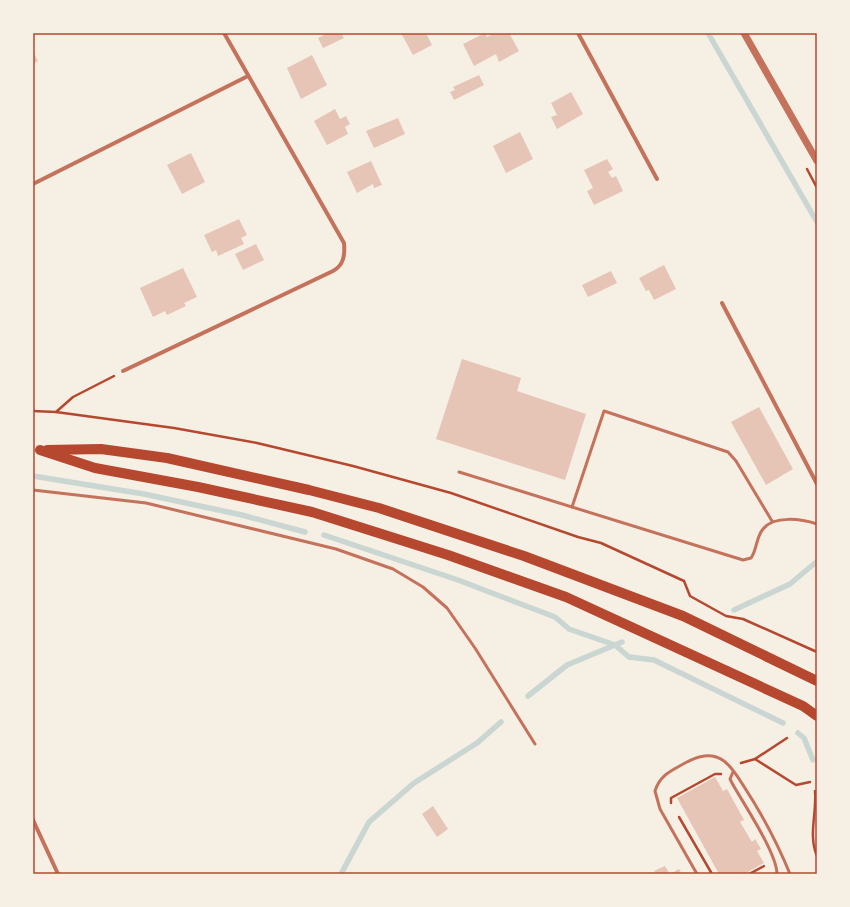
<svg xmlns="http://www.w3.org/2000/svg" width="850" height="907" viewBox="0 0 850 907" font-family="'Space Grotesk',sans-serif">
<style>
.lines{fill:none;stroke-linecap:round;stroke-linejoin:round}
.stream{stroke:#c9d6d2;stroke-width:5.5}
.building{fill:#e6c5b7}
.path{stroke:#b5482f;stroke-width:2.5}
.service{stroke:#c5725c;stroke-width:3}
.minor{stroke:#c5725c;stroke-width:4}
.tertiary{stroke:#c5725c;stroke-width:7}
.primary{stroke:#b5482f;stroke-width:10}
.neatline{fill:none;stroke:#b5482f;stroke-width:1.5}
</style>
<rect width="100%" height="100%" fill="#f6efe4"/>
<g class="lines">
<g class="stream">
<path d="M708,33L817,222"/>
<path d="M33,476L144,494L242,515L305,532"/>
<path d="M324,535L458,580L555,617L569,629L615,645L629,657L654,660L783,723"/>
<path d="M734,610L790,584L815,563"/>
<path d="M528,696L567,665L622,642"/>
<path d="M798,733L804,738L813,760"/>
<path d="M341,874L369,822L414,783L477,743L501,722"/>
</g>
</g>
<g class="building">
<path d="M328,33H341L344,38L323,48L318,38Z"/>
<path d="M401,33H426L432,45L413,55Z"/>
<path d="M485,33L487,37L494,33H509L519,51L499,62L496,54L474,66L463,44Z"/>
<path d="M33,51L38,61L33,64Z"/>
<path d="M312,55L327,85L301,99L287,68Z"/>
<path d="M479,75L484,85L454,100L450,92L455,90L453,87Z"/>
<path d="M571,92L583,114L557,129L551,117L557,115L551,103Z"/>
<path d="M335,109L340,119L346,116L350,124L345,127L348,134L327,145L314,121Z"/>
<path d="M398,118L405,134L374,148L366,131Z"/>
<path d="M520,132L533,159L506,173L493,146Z"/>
<path d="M191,153L205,182L182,194L167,165Z"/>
<path d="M607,159L613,169L608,172L612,178L616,176L623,191L594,205L587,191L593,188L584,170Z"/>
<path d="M371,161L382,185L374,188L373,184L357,193L347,172Z"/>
<path d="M239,219L247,235L241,238L244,244L218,256L216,250L212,252L204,235Z"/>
<path d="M256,244L264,260L243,270L235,254Z"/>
<path d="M664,265L676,289L654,300L649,290L646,291L639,278Z"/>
<path d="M183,268L197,297L184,303L186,306L167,315L165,311L153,317L140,288Z"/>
<path d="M611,271L617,283L588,297L582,285Z"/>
<path d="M462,359L521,378L517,391L586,414L565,480L436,439Z"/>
<path d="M759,407L793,469L766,485L731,422Z"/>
<path d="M715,777L723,791L727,789L744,820L740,822L752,842L755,839L761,849L757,851L764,863L744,874H719L677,798Z"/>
<path d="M433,806L448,829L437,837L422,814Z"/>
<path d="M665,866L670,874H656L654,871Z"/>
<path d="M679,869L682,874H670Z"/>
</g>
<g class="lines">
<g class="path">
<path d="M807,169L817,188"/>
<path d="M33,411L56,412L174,428L257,443L353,466L451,493L578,537L601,543L684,581L690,596L726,616L743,619L817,652"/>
<path d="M56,412L73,397L114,376"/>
<path d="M755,759L787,738"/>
<path d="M741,763L755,759L796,785L810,782"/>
<path d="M815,791C817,813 808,835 817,856"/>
<path d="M671,803V798L715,774H721"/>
<path d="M679,817L712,874"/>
<path d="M749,874L764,866"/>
</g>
<g class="service">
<path d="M459,472L743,560L751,558C757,550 756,537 763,529C774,515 802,519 817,524"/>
<path d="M33,490L146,503L336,549L393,569L423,587L447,608L475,648L535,744"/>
<path d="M572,507L604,411L728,452L736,461L772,521"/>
<path d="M733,772L730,779L732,783C743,803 777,853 777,874"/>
<path d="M697,874L660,809L655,791C660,775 671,771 685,763C698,756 711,752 724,761C732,767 738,777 743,785C762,814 777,842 790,874"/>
</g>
<g class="minor">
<path d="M578,33L657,179"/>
<path d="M33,184L248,76"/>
<path d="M722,303L817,484"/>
<path d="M123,371L333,271C344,265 345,255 344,243L224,33"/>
<path d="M33,820L58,874"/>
</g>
<path class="tertiary" d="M744,33L817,161"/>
<g class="primary">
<path d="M40,450L95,468L198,487L312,512L448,555L566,597L803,706L817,716"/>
<path d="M47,450L101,449L167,458L309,490L379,508L524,556L683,616L817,681"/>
</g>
</g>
<rect width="850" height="907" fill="none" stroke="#f6efe4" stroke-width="68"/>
<rect x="34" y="34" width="782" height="839" class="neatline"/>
</svg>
